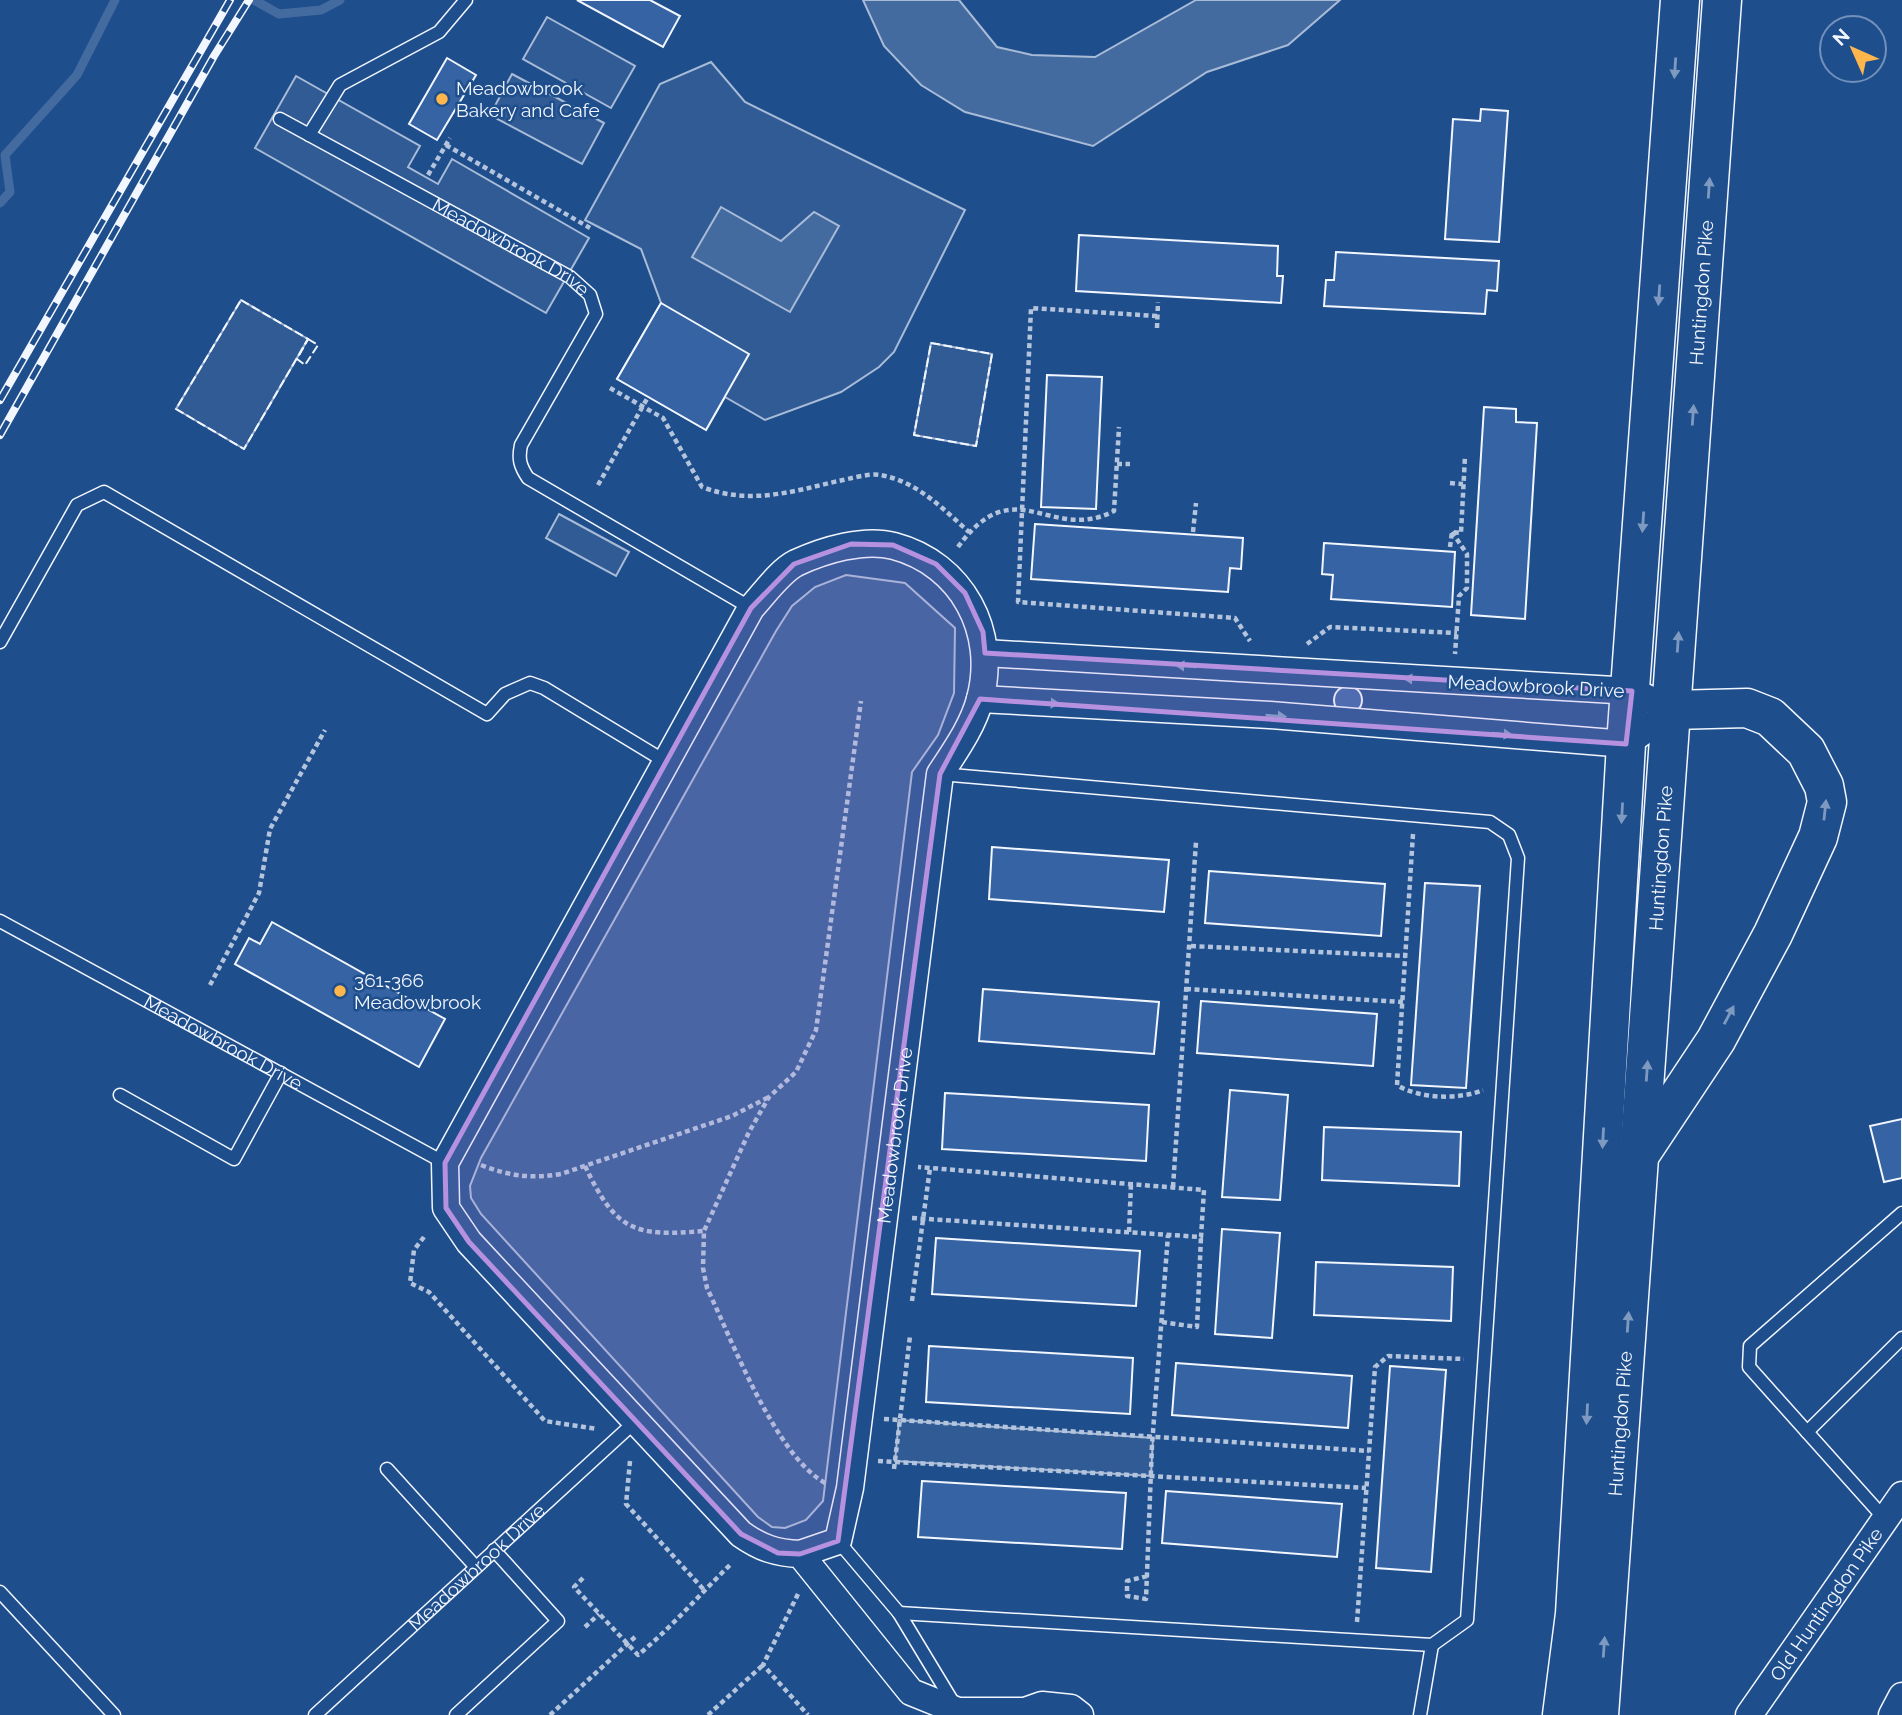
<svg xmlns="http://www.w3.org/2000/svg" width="1902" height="1715" viewBox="0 0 1902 1715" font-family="Raleway,sans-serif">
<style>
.built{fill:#305b95;stroke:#a8bbd7;stroke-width:2}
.water{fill:#446ba0;stroke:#a8bbd7;stroke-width:2}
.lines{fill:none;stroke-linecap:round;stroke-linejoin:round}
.stream{stroke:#446ba0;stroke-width:9}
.building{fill:#3563a3;stroke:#f2f6ff;stroke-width:2}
.service-casing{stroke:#f2f6ff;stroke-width:15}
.minor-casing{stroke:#f2f6ff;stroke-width:29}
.primary-casing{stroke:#f2f6ff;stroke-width:41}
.path{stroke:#b3c4dc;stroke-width:4.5;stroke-dasharray:5 3.5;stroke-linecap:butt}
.service{stroke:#1f4e8c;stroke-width:12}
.minor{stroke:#1f4e8c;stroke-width:26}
.primary{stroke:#1f4e8c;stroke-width:38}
.rail-casing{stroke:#f2f6ff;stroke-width:8}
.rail{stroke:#1f4e8c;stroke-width:5;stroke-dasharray:16;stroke-linecap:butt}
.fence{stroke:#f2f6ff;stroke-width:2;stroke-dasharray:9 3.5;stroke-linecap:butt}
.oneway{fill:#7e9ac0}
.marked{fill:#b691df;fill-opacity:0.2;stroke:#b691df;stroke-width:5;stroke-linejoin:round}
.poi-dot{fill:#ffb74d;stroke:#1f4e8c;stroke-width:2.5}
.labels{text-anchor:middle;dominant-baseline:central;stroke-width:5;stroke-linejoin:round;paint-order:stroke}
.poi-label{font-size:19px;fill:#f2f6ff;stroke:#1f4e8c;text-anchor:start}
.street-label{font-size:19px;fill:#f2f6ff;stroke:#1f4e8c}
</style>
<rect width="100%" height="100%" fill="#1f4e8c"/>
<g class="built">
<path d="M547,17L635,66L611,108L523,59Z"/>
<path d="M711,62L745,102L965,210L894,352L879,367L841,392L765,420L725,397L706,430L617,379L661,303L641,249L585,220L660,84Z"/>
<path d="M512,74L604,123L582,164L490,115Z"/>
<path d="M296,76L420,146L408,167L438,184L452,159L589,238L546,313L255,148Z"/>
<path d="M241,300L308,339L244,449L176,409Z"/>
<path d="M931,343L992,354L976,446L914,435Z"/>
<path d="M559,514L629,552L616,576L546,538Z"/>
<path d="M846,575L905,583L955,628L954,693L938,735L912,772L823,1501L806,1520L785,1528L772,1527L758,1517L481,1214L471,1198L470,1186L481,1158L776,631L792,606L815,587Z"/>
<path d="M899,1420L1153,1438L1151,1476L895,1461Z"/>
</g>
<g class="water">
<path d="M863,0H959L997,47L1032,55L1095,57L1196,0H1340L1288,45L1207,72L1093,146L965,112L921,85L884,46Z"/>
<path d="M721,207L781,241L814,212L839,226L790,312L692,257Z"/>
</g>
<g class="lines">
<g class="stream">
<path d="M254,0L279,14L321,10L340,0"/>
<path d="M0,203L10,192L5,155L77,75L115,0"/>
</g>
</g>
<g class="building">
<path d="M577,0H650L680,16L663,47Z"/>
<path d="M447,58L476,75L437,140L409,124Z"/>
<path d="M1481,109L1508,111L1499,242L1445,239L1453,119L1480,121Z"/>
<path d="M1079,235L1278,246L1277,276H1283L1281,303L1076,291Z"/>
<path d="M1336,252L1499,261L1497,291L1487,290L1485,314L1324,306L1326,280H1334Z"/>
<path d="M661,303L749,354L706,430L617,379Z"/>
<path d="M1047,375L1102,377L1096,509L1041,507Z"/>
<path d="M1484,407L1516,409V422L1537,423L1525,619L1471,615Z"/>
<path d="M1035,524L1243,538L1241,569L1230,568L1228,592L1031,579Z"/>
<path d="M1324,543L1455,552L1452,607L1331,599L1333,575L1322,574Z"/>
<circle cx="1348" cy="700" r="14"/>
<path d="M992,847L1169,860L1164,912L989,899Z"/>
<path d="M1209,871L1385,884L1381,936L1205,923Z"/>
<path d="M1425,883L1480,886L1466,1088L1411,1085Z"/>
<path d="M272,922L445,1019L419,1067L235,964L249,938L260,944Z"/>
<path d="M983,989L1159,1002L1154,1054L979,1041Z"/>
<path d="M1201,1001L1377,1014L1373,1066L1197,1053Z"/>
<path d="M1230,1090L1288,1095L1280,1200L1222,1197Z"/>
<path d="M945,1093L1149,1105L1146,1161L942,1149Z"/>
<path d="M1902,1119V1178L1884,1182L1870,1126Z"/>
<path d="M1324,1127L1461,1132L1459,1186L1322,1180Z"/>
<path d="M1222,1229L1280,1233L1272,1338L1215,1334Z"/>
<path d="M936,1238L1140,1251L1136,1306L932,1294Z"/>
<path d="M1316,1262L1453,1267L1451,1321L1314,1315Z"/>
<path d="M929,1346L1133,1358L1130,1414L926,1402Z"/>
<path d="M1176,1363L1352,1376L1348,1428L1172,1415Z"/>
<path d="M1390,1366L1446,1370L1431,1572L1376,1568Z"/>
<path d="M922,1481L1126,1493L1122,1549L918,1537Z"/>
<path d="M1166,1491L1342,1504L1337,1557L1162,1543Z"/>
</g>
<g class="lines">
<g class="service-casing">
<g id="service">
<path id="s1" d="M280,119L570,277L590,295L596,314L521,445C518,459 520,466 528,478L751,608"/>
<path d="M309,135L340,85L439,32L466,0"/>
<path d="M0,642L77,505L104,492L487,714L505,694L530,683L544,688L666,762"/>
<path d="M940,774L1490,822L1509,835L1518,858L1467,1620L1432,1645"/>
<path id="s2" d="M0,921L445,1163"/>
<path d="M120,1095L234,1159L281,1073"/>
<path d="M1807,1432L1902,1338"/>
<path d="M387,1469L475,1566"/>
<path d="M1885,1519L1749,1367L1750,1346L1902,1213"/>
<path d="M838,1541L899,1613L954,1704"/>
<path d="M0,1592L114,1715"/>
<path d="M899,1613L1432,1645L1420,1715"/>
<path id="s3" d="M315,1715L637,1420"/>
<path d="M456,1715L558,1621L494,1550"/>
</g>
</g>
<g class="minor-casing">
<g id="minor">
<path d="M980,699L1270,715L1626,744L1673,710L1632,691L985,653"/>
<path id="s4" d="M800,1554L838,1541L850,1488L940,774C955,751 973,726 980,699C998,632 962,564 894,546C864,538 824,550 796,563C780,571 764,594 751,608L445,1163L446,1208L469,1242L741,1534C761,1548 776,1553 800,1554L911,1692L958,1711H1025L1042,1705L1071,1708L1080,1715"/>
<path id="s5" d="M1749,1715L1902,1495"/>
<path d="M1892,1715L1902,1696"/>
</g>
</g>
<g class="primary-casing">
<g id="primary">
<path d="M1643,1150L1716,1040L1773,934L1818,837L1827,802L1824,786L1806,751L1770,717L1747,708L1673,710"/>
<path d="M1562,1715L1575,1614L1626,744L1680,0"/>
<path id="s6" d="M1599,1715L1722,0"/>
</g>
</g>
<g class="path">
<path d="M446,145L590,228"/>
<path d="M428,175L450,138"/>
<path d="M1157,316L1031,308L1018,602L1235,618L1250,641"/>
<path d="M1157,328L1158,302"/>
<path d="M610,388L663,418L702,487C750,505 791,492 838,481C850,479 868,473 880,475C917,481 943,509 969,532"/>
<path d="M1117,464H1130"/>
<path d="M1450,483L1463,484"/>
<path d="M598,485L648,397"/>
<path d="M1193,532L1196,503"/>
<path d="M1452,532L1467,554V588L1459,596L1455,654"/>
<path d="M958,547C1015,468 1050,544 1114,511L1119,427"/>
<path d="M1450,547L1452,532L1461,533L1465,456"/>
<path d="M1307,644L1330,627L1457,633"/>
<path d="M1413,834L1397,1085C1419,1099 1459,1100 1483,1090"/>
<path d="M1191,946L1406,956"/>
<path d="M210,985L259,893L270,829L325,730"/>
<path d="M1186,989L1403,1002"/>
<path d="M481,1165C509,1176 532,1179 561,1174L732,1116L769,1097"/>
<path d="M585,1166C616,1231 634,1237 704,1231"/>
<path d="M1173,1187L1196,842"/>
<path d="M912,1218L1201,1237L1204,1190L918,1167"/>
<path d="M1129,1232L1131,1184"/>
<path d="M424,1237L414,1250L410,1283L429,1292L545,1421L597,1429"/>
<path d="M912,1301L930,1168"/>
<path d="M1162,1322L1197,1327L1201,1237"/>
<path d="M884,1419L1369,1451"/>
<path d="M630,1461L626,1504L704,1590"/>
<path d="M878,1461L1366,1488"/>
<path d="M894,1469L910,1336"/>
<path d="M825,1483C775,1455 732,1340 707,1288L703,1268L704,1231L749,1132L769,1097L796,1072L816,1030L861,701"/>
<path d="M1147,1576L1127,1581V1596L1146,1599L1152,1445L1168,1235"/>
<path d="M583,1578L574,1587L638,1655C671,1628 699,1595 730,1565"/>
<path d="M798,1594L763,1665L808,1715"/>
<path d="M1357,1622L1375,1367L1388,1356L1464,1359"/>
<path d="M585,1627L599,1614"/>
<path d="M550,1715L635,1637"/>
<path d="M708,1715L763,1665"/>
</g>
<use href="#service" class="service"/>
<use href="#minor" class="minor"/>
<use href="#primary" class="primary"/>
<g class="rail-casing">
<g id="rail">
<path d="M0,400L230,0"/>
<path d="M0,435L214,56L249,0"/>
</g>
</g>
<use href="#rail" class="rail"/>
<g class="fence">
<path d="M241,300L308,339L244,449L176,409Z"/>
<path d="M308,339L318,345L305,365L297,359Z"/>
<path d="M931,343L992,354L976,446L914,435Z"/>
</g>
</g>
<defs><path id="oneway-solid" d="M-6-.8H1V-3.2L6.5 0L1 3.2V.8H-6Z" transform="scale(1.75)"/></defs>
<g class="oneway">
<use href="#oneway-solid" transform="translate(1675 68) rotate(94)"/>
<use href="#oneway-solid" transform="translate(1709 188) rotate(-86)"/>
<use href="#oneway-solid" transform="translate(1659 295) rotate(94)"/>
<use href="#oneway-solid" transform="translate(1693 415) rotate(-86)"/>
<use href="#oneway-solid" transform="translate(1643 522) rotate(94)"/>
<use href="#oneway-solid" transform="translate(1678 642) rotate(-86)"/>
<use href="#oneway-solid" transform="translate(1186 666) rotate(-176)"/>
<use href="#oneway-solid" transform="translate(1414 679) rotate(-177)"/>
<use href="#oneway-solid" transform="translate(1049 703) rotate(3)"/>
<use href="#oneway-solid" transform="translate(1276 716) rotate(4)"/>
<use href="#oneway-solid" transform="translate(1502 734) rotate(5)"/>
<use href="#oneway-solid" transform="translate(1825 810) rotate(-84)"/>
<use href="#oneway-solid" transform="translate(1622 813) rotate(93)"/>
<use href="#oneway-solid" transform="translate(1729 1015) rotate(-62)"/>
<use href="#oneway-solid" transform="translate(1647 1071) rotate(-86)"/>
<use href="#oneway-solid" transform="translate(1603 1138) rotate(93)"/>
<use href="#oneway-solid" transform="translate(1628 1322) rotate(-86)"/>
<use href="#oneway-solid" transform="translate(1587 1414) rotate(93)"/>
<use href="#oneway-solid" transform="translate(1604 1647) rotate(-86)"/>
</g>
<path class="marked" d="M851,544L893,545L936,564L965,593L983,632L985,653L1632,691L1626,744L980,699L940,774L838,1541L800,1554L778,1553L741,1534L469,1242L446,1208L445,1163L751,608L794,564Z"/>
<g class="poi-dot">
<circle cx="442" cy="99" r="7"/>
<circle cx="340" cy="991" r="7"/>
</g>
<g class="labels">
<g class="poi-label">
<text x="456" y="88">Meadowbrook<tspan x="456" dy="22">Bakery and Cafe</tspan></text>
<text x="354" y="980">361-366<tspan x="354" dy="22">Meadowbrook</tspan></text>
</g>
<g class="street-label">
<text stroke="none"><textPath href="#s1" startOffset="264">Meadowbrook Drive</textPath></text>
<text stroke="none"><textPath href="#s6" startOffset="1426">Huntingdon Pike</textPath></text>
<text transform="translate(1536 686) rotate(3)">Meadowbrook Drive</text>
<text stroke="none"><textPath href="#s6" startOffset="859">Huntingdon Pike</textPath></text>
<text stroke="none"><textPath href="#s2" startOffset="254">Meadowbrook Drive</textPath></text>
<text stroke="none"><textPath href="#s4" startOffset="450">Meadowbrook Drive</textPath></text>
<text stroke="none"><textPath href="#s6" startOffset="292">Huntingdon Pike</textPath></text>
<text stroke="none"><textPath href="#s3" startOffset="219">Meadowbrook Drive</textPath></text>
<text stroke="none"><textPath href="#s5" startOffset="135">Old Huntingdon Pike</textPath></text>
</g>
</g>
<g transform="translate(1853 49) rotate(315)"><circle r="33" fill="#1f4e8c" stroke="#7391ba" stroke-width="2"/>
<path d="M0-5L12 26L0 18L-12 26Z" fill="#ffb74d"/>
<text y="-10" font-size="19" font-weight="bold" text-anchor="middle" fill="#f2f6ff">N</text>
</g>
</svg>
